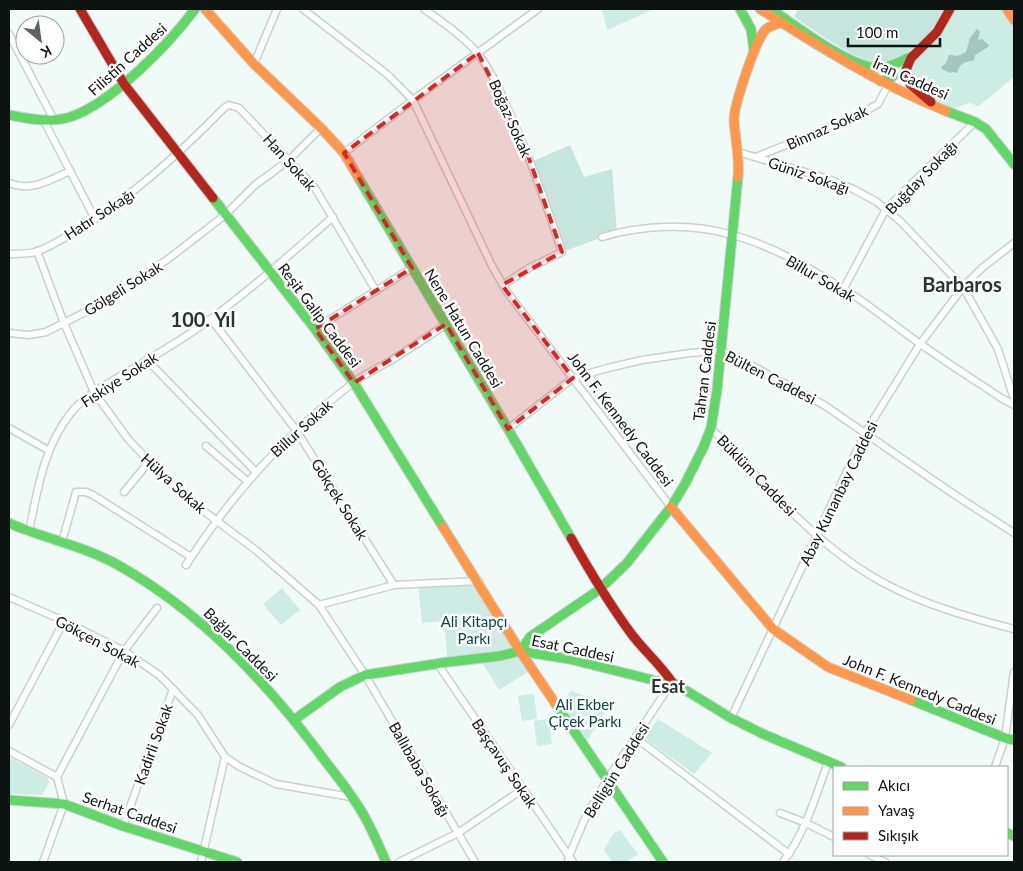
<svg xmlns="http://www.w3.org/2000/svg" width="1023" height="871" viewBox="0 0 1023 871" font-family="Lato,sans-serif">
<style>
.green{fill:#cdece4}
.forest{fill:#c6e5dc}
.water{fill:#a3c6bd}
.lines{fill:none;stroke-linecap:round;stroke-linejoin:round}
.street-casing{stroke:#c9d1cf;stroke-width:9}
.fast-casing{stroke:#c9d1cf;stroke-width:11}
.slow-casing{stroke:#c9d1cf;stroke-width:11}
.jam-casing{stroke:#c9d1cf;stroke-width:11}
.street{stroke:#fdfefe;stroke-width:6}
.fast{stroke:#63d668;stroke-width:9}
.slow{stroke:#ff974d;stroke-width:9}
.jam{stroke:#b3261e;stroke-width:9}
.marked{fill:#d62828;fill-opacity:0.2;stroke:#d62828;stroke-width:4;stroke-dasharray:10 6;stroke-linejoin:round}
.labels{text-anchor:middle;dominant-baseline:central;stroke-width:5;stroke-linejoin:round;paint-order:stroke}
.street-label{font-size:15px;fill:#0d1311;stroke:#fff}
.park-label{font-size:15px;fill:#02493d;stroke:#fff}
.quarter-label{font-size:18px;font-weight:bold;fill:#273632;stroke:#fff}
.district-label{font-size:20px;font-weight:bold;fill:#273632;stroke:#fff}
</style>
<rect width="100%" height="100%" fill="#f0fbf8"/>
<g class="green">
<path d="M602,9H654L607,30Z"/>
<path d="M950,9H1007L1014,20V77L979,106L969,103L948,110L916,90L906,69L926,44Z"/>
<path d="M479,581L533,669L499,690L480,659L448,662L444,621L422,623L418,584Z"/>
<path d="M282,588L300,610L281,625L263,604Z"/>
<path d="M571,691L609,705L587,741L560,705Z"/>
<path d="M534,694L537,719L522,721L518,696Z"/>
<path d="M549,719L552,744L537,746L534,721Z"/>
<path d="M658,719L712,753L694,774L644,738Z"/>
<path d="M9,757L48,778L49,782L42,795L9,794Z"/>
<path d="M620,830L638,854L626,862H613L604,850L613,834Z"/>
</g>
<g class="forest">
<path d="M798,9H944C934,33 903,65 874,62C855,60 811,28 794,17Z"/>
<path d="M570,145L584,177L612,169L617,232L562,252L531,162Z"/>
</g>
<path class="water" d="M977,29L980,32L978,40L982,39L989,45L988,47L975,55L974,60C965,63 961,61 957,73L953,72L950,73L942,69L941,67L946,63L949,55L958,56L966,52L970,38Z"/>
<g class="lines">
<g class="street-casing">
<g id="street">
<path d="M303,9L388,75L413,100L492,266L507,292L671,507"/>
<path d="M424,9C440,20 467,39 479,55C493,74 502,95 511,116C531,160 547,206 562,252L529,268L503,285"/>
<path d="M9,34L54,120"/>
<path d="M254,64L277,9"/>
<path d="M44,121L95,219"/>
<path d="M738,152L828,179L853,189L877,202L900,221L963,287L998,349L1014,399"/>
<path d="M344,153L413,100L538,9"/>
<path d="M756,157L851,119L878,104L888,85"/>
<path d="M9,183C31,192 50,180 70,171"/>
<path d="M602,237C642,225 689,223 729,234C769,244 808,267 842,288C869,304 893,325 919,343C946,362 974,380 1001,398L1014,405"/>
<path d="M37,251L64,323L94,392L128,439L172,485L197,506L257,551L319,605L365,675L475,862"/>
<path d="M9,254C18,254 27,254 35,252C51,247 66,237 80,228C134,195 180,153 224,108L229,105L239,108L315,188L376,291"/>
<path d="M844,288L886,209L975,122"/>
<path d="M211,319L296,430L394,585"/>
<path d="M315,329L412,268"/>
<path d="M9,333L29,335L46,332L109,300L168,259L225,215L255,185L289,160L321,128"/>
<path d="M147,360L256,472"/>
<path d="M9,428L48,450"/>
<path d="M711,428C756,474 801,528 853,564C901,598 959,615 1014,629"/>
<path d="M508,429L573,378L608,368L642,360L690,353L721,351L740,359L824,405L955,495L1014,533"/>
<path d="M206,446L247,481"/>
<path d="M124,492L149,462"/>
<path d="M29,531C38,489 43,449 70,414C84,396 105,385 124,374C147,360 170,347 192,332C242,298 287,257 333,217"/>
<path d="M62,542L76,492H86L93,495L191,557"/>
<path d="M186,565C232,494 285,434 353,383C365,374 379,367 392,360C410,348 428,337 446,324"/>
<path d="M9,597L64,621L124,651L159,675L198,715L225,757L240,767L276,784L351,797"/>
<path d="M319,605L394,585L479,581"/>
<path d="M437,663L573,862"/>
<path d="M731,718L865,433L920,344L963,287L982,268L1014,243"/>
<path d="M9,725L64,621"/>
<path d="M636,738L789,854"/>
<path d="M9,751L57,777L64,804L43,862"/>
<path d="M995,767L1005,738L1014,672"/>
<path d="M57,777L124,651L157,608"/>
<path d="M780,813L806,823L834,837"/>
<path d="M123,826L173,689"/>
<path d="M870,855L885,862"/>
<path d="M201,862L225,757"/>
<path d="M399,862L458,833L523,789"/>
<path d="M568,862L569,856L586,816L607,780L672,682"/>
<path d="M783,862C805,833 816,796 828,762"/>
</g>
</g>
<g class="fast-casing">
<g id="fast">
<path d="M740,9L751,29L754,51"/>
<path d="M771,9C796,26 843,62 871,67C885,70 900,62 912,56"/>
<path d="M880,81L890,79L894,75L892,71L882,67"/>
<path d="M946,111L975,122L986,129L1014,164"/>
<path d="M9,115C29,119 50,123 70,117C111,104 170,43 195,9"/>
<path d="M358,177L508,429L571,538"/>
<path d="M213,198L315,329L354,383L443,527"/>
<path d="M9,523C45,539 84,546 118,565C198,610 262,677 317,750C332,771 350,791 363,814C372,829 379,846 386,862"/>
<path d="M520,651L530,637L600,589L627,563L671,507L685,484L704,446L711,428L717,390L738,177"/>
<path d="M911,700L1005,738L1014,740"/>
<path d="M555,703L663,862"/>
<path d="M294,720L340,687L365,675L448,662L500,656L520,651L569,659L657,681L672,682L731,718L763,734L841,767"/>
<path d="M9,800L64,804L123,826L237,862"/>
<path d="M1007,833L1014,836"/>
</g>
</g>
<g class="slow-casing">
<g id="slow">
<path d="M205,9L254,64L321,128L344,153L358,177"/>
<path d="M760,9C821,48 879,84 946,111"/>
<path d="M1007,9L1014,20"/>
<path d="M738,177C740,158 735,139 734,120C734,105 756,39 766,29C770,26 775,25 780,23"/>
<path d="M671,507L773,629L828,667L911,700"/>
<path d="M443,527L520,651L555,703"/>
</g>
</g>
<g class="jam-casing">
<g id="jam">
<path d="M80,9L124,84L213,198"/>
<path d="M931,102L910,84L906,70L911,58L937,32L950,9"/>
<path d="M571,538C589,570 608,602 630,632C643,650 660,664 672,682"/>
</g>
</g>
<use href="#street" class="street"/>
<use href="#fast" class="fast"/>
<use href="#slow" class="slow"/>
<use href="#jam" class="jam"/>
</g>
<path class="marked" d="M478,53L525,147L562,252L502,285L573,378L508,429L446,324L354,383L315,329L412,268L344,153Z"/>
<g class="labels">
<g class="street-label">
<text transform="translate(127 59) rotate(-42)">Filistin Caddesi</text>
<text transform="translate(911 78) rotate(24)">İran Caddesi</text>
<text transform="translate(511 118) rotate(66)">Boğaz Sokak</text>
<text transform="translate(827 127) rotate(-24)">Binnaz Sokak</text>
<text transform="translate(290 162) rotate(48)">Han Sokak</text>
<text transform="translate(809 175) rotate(19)">Güniz Sokağı</text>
<text transform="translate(921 177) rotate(-46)">Buğday Sokağı</text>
<text transform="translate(99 214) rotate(-33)">Hatır Sokağı</text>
<text transform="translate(821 278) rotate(30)">Billur Sokak</text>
<text transform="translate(123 288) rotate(-32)">Gölgeli Sokak</text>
<text transform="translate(320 315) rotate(53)">Reşit Galip Caddesi</text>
<text transform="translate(464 328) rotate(59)">Nene Hatun Caddesi</text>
<text transform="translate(704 371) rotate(-83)">Tahran Caddesi</text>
<text transform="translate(771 377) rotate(27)">Bülten Caddesi</text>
<text transform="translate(119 379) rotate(-33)">Fıskiye Sokak</text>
<text transform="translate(621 419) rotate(53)">John F. Kennedy Caddesi</text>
<text transform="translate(301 428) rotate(-42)">Billur Sokak</text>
<text transform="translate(757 475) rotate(46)">Büklüm Caddesi</text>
<text transform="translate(174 483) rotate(42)">Hülya Sokak</text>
<text transform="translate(838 493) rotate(-64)">Abay Kunanbay Caddesi</text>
<text transform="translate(340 499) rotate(58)">Gökçek Sokak</text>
<text transform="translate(98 641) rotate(28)">Gökçen Sokak</text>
<text transform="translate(241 644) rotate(45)">Bağlar Caddesi</text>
<text transform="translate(573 648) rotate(12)">Esat Caddesi</text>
<text transform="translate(920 689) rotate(22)">John F. Kennedy Caddesi</text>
<text transform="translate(153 744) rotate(-70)">Kadirli Sokak</text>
<text transform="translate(505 763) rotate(56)">Başçavuş Sokak</text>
<text transform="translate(420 769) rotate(60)">Ballıbaba Sokağı</text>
<text transform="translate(616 770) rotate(-58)">Belligün Caddesi</text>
<text transform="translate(130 812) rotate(19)">Serhat Caddesi</text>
</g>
<g class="park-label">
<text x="474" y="621">Ali Kitapçı<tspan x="474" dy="17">Parkı</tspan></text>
<text x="585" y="704">Ali Ekber<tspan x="585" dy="17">Çiçek Parkı</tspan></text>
</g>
<g class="quarter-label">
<text x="668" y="686">Esat</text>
</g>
<g class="district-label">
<text x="962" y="284">Barbaros</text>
<text x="203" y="319">100. Yıl</text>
</g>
</g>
<rect width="1023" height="871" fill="none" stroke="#0d1311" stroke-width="20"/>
<rect x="833" y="766" width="175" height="90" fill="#ffffff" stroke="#9ea1a0"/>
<rect x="843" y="782" width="25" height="8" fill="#63d668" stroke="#9ea1a0"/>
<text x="878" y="791" font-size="15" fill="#0d1311">Akıcı</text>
<rect x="843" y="807" width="25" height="8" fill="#ff974d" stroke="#9ea1a0"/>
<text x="878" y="816" font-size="15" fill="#0d1311">Yavaş</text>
<rect x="843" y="832" width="25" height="8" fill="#b3261e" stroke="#9ea1a0"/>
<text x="878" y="841" font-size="15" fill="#0d1311">Sıkışık</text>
<g transform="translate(40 40) rotate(151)"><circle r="24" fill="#ffffff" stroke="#9ea1a0"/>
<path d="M0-4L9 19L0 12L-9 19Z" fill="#5c6462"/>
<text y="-8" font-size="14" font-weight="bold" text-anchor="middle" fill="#0d1311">K</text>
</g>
<path d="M848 38v8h92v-8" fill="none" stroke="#0d1311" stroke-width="2.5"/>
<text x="856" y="38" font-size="15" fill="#0d1311" stroke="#ffffff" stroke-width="4" paint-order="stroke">100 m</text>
</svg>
